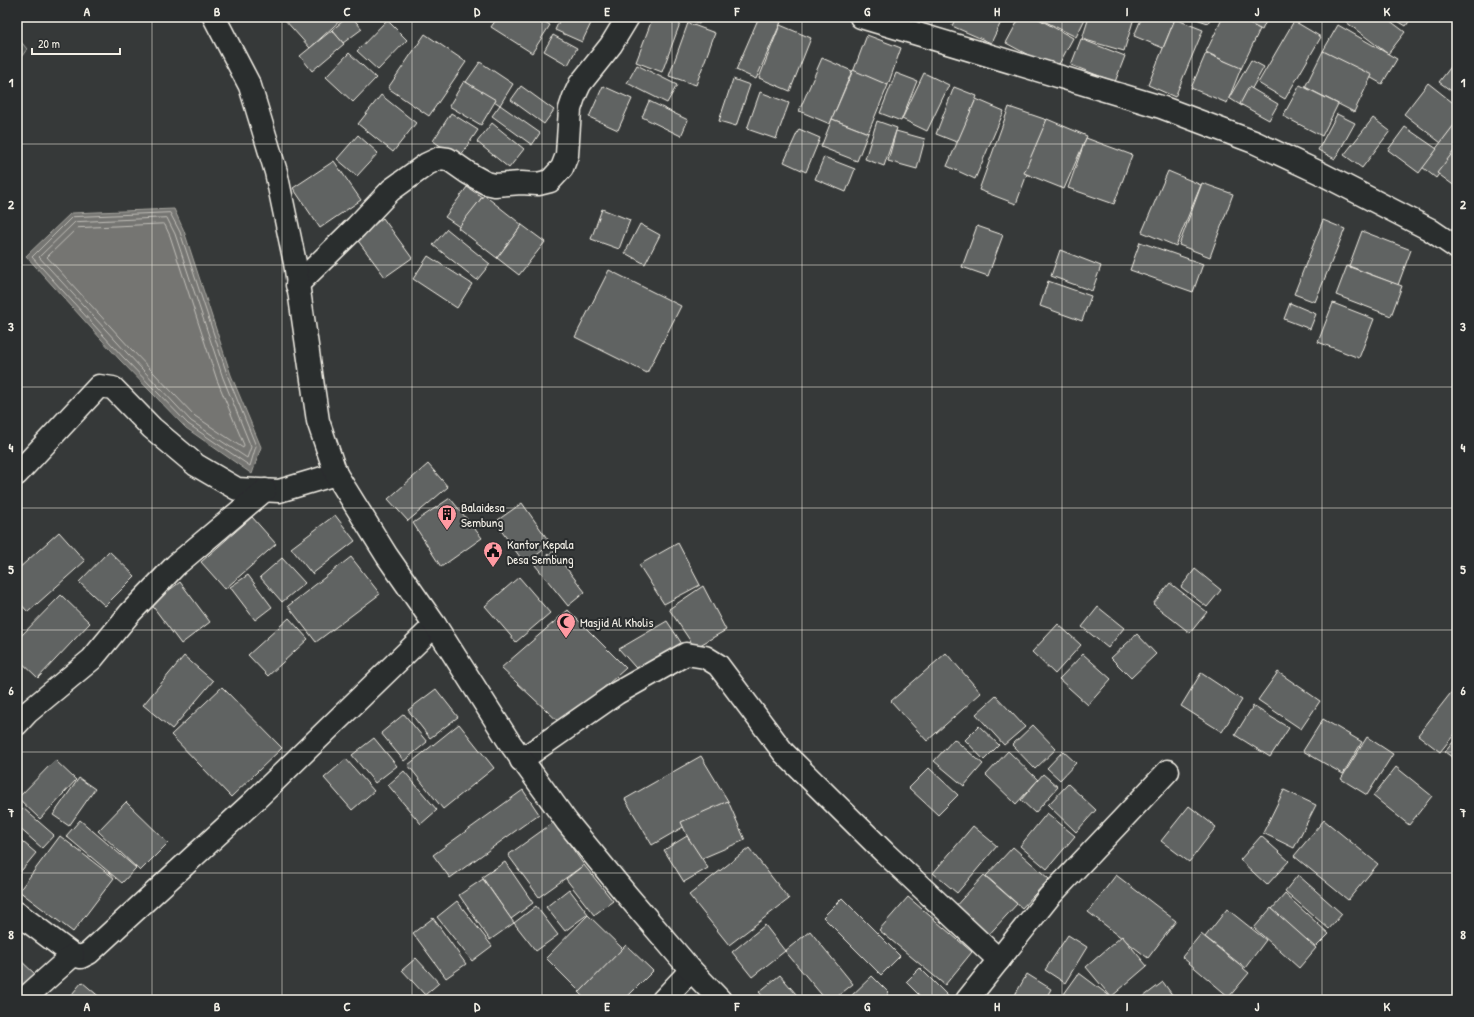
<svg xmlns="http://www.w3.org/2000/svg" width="1474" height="1017" viewBox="0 0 1474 1017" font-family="'Patrick Hand',sans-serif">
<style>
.green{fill:#4e514f;stroke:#a1a19c}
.water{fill:#757572;stroke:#a8a7a1}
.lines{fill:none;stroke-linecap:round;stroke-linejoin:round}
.shore{stroke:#c1bfb9;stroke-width:1}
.building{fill:#616362;stroke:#f4f1e8}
.minor-casing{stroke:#f4f1e8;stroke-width:25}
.major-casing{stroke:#f4f1e8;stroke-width:25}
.minor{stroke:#2a2d2e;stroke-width:22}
.major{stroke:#2a2d2e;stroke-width:22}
.grid{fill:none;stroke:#f4f1e8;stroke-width:1;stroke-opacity:0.55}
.labels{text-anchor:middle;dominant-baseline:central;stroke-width:4;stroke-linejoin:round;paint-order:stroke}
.poi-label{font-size:13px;fill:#f4f1e8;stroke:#2a2d2e;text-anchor:start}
.neatline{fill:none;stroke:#f4f1e8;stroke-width:1.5}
.grid-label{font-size:13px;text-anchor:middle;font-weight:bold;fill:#f4f1e8}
</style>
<rect width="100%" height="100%" fill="#363939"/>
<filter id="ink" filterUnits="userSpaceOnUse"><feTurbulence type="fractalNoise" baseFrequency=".025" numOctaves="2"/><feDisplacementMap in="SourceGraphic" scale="8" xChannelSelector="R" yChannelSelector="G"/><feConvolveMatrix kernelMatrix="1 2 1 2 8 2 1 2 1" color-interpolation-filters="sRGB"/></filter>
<g filter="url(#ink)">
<path class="green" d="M17,37L27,49L17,63Z"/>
<path class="water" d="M174,209L184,231L231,375L261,447L252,474L186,428L120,360L26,256L71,213Z"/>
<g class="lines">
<g class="shore">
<path d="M170,213L180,232L228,377L256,446L250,466L188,424L123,357L32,257L72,217Z"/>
<path d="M167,218L175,234L223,378L251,447L247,458L191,421L127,353L39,257L75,222Z"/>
<path d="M163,224L165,225L170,236L217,380L244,445L243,448L195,416L131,349L47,257L77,228Z"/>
</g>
</g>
<g class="building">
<path d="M286,17H344L310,48L284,19Z"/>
<path d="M348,17H352L362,29L343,43L332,30Z"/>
<path d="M498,17H537L550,25L532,53L491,27Z"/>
<path d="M547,17H559L555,22Z"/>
<path d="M561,17H594L582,42L555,30Z"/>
<path d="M653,17H679L682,18L662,72L636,62Z"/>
<path d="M685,17H703L699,24Z"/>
<path d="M759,17H769L781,22L756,79L736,70Z"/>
<path d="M956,17H994L1002,20L991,43L952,26Z"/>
<path d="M1020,17H1035L1073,38L1056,70L1006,43Z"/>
<path d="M1036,17H1086L1076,37Z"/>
<path d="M1089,17L1134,18L1124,51L1082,39Z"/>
<path d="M1142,17H1176L1163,48L1134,36Z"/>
<path d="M1190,17H1211L1208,23Z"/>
<path d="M1223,17H1236L1260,29L1241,69L1206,52Z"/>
<path d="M1236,17H1268L1262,30Z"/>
<path d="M1350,17H1385L1405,32L1388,54L1346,22Z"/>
<path d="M1391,17H1412L1406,26Z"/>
<path d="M1175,19L1203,30L1175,97L1148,85Z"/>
<path d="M387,20L407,40L378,70L357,51Z"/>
<path d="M1294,21L1321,37L1285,99L1258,83Z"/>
<path d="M688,23L715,33L696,85L669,76Z"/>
<path d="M780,25L811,38L790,91L759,78Z"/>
<path d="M1338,25L1397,59L1382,84L1323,51Z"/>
<path d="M332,30L344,44L312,71L300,56Z"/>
<path d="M425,34L466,62L429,116L388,88Z"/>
<path d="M553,35L577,48L568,65L544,51Z"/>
<path d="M867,35L901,48L888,85L853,72Z"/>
<path d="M1081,39L1125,56L1115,82L1071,65Z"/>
<path d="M1323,51L1372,75L1354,112L1305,87Z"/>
<path d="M349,53L376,78L353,102L326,77Z"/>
<path d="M1206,53L1241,68L1227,103L1191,88Z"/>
<path d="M822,58L852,71L830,124L799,111Z"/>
<path d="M1457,59V95L1439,82Z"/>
<path d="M1251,60L1264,67L1242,106L1229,98Z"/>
<path d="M480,62L513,84L500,105L466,82Z"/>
<path d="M637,65L677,85L667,103L627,83Z"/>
<path d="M853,70L888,85L868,133L832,119Z"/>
<path d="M896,73L917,81L901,121L880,113Z"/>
<path d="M924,73L949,85L927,131L902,119Z"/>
<path d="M733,79L750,85L736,126L719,121Z"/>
<path d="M464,81L496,100L481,125L449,106Z"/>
<path d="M1428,83L1457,106V122L1441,143L1404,114Z"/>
<path d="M1300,85L1338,104L1322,136L1283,116Z"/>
<path d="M521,86L554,110L544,124L511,100Z"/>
<path d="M603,86L632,99L618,130L589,117Z"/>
<path d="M954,87L977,96L959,143L936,134Z"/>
<path d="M1249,87L1278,104L1269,120L1240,104Z"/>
<path d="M760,92L789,103L776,139L747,129Z"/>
<path d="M381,95L416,123L393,152L358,124Z"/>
<path d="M976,99L1004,111L975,179L947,166Z"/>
<path d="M649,101L688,120L681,136L642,117Z"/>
<path d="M500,105L540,133L532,145L492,116Z"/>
<path d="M1009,107L1047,120L1016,204L979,190Z"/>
<path d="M451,113L478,130L459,158L433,141Z"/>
<path d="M1337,114L1355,123L1335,159L1318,150Z"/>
<path d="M1373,118L1390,131L1362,168L1344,155Z"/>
<path d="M832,119L868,133L857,161L821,147Z"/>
<path d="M1047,119L1087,136L1064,189L1024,173Z"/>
<path d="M877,121L897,128L884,166L865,159Z"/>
<path d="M1457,121V149L1436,178L1422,167Z"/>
<path d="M492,123L524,149L509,168L477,142Z"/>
<path d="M1405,127L1437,149L1419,173L1388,150Z"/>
<path d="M799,129L820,138L806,172L784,162Z"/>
<path d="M896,131L925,139L917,169L888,161Z"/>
<path d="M358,135L378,153L357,176L337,159Z"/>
<path d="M1086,138L1132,155L1114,204L1068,188Z"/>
<path d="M1457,147V186L1456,187L1437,173Z"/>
<path d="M824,157L855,169L846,192L815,179Z"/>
<path d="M334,161L361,200L320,228L293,188Z"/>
<path d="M1168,171L1201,185L1176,246L1142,232Z"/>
<path d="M1202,183L1233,194L1210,257L1179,245Z"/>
<path d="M467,187L482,197L461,228L445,217Z"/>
<path d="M484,195L522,225L497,258L458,228Z"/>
<path d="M602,209L630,220L619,249L591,239Z"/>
<path d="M383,218L412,258L385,277L356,238Z"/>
<path d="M1323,220L1345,229L1315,302L1294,294Z"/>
<path d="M640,224L660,235L645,264L625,253Z"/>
<path d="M522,225L545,242L519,275L497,258Z"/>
<path d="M977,226L1003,235L988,276L962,267Z"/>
<path d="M447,229L490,264L477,280L433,245Z"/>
<path d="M1362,231L1411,250L1398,285L1349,266Z"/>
<path d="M1140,242L1203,264L1193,292L1130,270Z"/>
<path d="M1060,250L1101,266L1092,291L1051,276Z"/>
<path d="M428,256L472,284L457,308L413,279Z"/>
<path d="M1347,266L1402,286L1391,316L1336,295Z"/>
<path d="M609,270L681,306L647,373L575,337Z"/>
<path d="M1048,281L1091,296L1082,321L1040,306Z"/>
<path d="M1290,303L1316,314L1310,329L1284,319Z"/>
<path d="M1333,303L1374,319L1359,358L1318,342Z"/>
<path d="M428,464L448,487L408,521L388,499Z"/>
<path d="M450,498L482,538L441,567L413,523Z"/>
<path d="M522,503L551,544L525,564L495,522Z"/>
<path d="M335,515L355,541L312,574L291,548Z"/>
<path d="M252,517L276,544L225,589L201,562Z"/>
<path d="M59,532L85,561L28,612L17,600V570Z"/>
<path d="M678,543L700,585L664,604L639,565Z"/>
<path d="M109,551L135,576L105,606L79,582Z"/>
<path d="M553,551L585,592L568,606L535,565Z"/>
<path d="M351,557L380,594L316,642L288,606Z"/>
<path d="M282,558L305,583L282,602L260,577Z"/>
<path d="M1195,569L1221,590L1207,607L1181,587Z"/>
<path d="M248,575L272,607L255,620L230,587Z"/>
<path d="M519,577L550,613L516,642L485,606Z"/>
<path d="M180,582L210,622L181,644L151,604Z"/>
<path d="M1170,583L1207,612L1190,633L1153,604Z"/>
<path d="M703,586L726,630L695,648L669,609Z"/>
<path d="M61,595L90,623L38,678L17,658V640Z"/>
<path d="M1098,607L1124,628L1108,648L1082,627Z"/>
<path d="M568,610L626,668L562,725L501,668Z"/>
<path d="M289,618L308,639L268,676L248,655Z"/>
<path d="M667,621L686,650L642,675L619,649Z"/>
<path d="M1058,624L1081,645L1055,674L1032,652Z"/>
<path d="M1137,634L1156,654L1131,678L1111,658Z"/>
<path d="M946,653L981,693L927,741L891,701Z"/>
<path d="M1083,654L1111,679L1088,705L1059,679Z"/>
<path d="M184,656L213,681L172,729L143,705Z"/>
<path d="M1278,672L1320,701L1301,729L1258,700Z"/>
<path d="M1201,673L1242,700L1222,732L1181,706Z"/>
<path d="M1457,685V731L1440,752L1418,735Z"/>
<path d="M222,687L282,748L231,797L171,735Z"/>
<path d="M436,689L458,717L430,738L408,710Z"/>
<path d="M996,696L1025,727L1004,745L976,714Z"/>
<path d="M1253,706L1289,728L1270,757L1235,735Z"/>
<path d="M404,714L427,742L404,761L381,733Z"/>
<path d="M1323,719L1362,742L1343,774L1303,751Z"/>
<path d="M459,724L494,768L443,809L408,765Z"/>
<path d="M1033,725L1056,749L1035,769L1012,745Z"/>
<path d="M979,726L999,745L984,760L965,740Z"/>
<path d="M1367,737L1393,754L1367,795L1341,779Z"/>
<path d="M1457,737V761L1445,752Z"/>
<path d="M374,738L397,766L375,783L352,755Z"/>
<path d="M954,739L983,764L964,786L934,761Z"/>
<path d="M1008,751L1038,780L1016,804L986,775Z"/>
<path d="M1063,751L1076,763L1060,780L1047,768Z"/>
<path d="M701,756L728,801L652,845L625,799Z"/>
<path d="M346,759L374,791L352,810L324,778Z"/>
<path d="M55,760L76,780L40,819L18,798Z"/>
<path d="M1396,767L1432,796L1409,825L1373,796Z"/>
<path d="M929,768L958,795L938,815L909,788Z"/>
<path d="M404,771L437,810L421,824L388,785Z"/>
<path d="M1043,774L1058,787L1035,813L1021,800Z"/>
<path d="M79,778L95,789L69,826L53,815Z"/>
<path d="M1068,784L1096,810L1076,832L1048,805Z"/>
<path d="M523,790L539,814L450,878L433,855Z"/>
<path d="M1284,790L1316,805L1294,848L1263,833Z"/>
<path d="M728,801L745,840L698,860L681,822Z"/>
<path d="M126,802L168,843L140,871L98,831Z"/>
<path d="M1189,806L1216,827L1189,862L1161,841Z"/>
<path d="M23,808L54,835L42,848L17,826V814Z"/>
<path d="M1047,813L1075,836L1047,869L1020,846Z"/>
<path d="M80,820L136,868L122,883L66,836Z"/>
<path d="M1324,820L1378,864L1348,900L1294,856Z"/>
<path d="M554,822L584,865L539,897L508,855Z"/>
<path d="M973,826L997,846L957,893L933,873Z"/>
<path d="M60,836L114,878L73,932L19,891Z"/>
<path d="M687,836L708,868L684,882L664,850Z"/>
<path d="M1261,836L1289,861L1267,885L1240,860Z"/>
<path d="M17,837L36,853L17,876Z"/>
<path d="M1013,847L1049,879L1022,908L986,876Z"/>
<path d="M749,848L789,899L729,945L689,895Z"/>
<path d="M505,862L533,903L511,919L482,877Z"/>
<path d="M584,865L613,901L594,915L566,879Z"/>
<path d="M984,875L1017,904L984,940L952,910Z"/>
<path d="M1116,875L1176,921L1148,958L1088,912Z"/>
<path d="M1298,875L1342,914L1329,929L1285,891Z"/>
<path d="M483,879L514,923L490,940L459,895Z"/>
<path d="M569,889L588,914L565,931L546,907Z"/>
<path d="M1285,894L1329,934L1315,948L1272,909Z"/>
<path d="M908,897L972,952L945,985L879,930Z"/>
<path d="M842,898L900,956L881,975L823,917Z"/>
<path d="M457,901L492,946L472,961L437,917Z"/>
<path d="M536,906L558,935L536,951L514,923Z"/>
<path d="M1271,908L1316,948L1299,968L1254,928Z"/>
<path d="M1227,909L1266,940L1245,968L1205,937Z"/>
<path d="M588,915L623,949L580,992L546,958Z"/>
<path d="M433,918L466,964L446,978L413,933Z"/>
<path d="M765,925L785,951L752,977L732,952Z"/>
<path d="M810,931L853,984L833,1000H826L785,951Z"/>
<path d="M1201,934L1249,973L1229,997L1182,957Z"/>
<path d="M1068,935L1087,947L1065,983L1045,970Z"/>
<path d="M1122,936L1147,966L1111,997L1086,967Z"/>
<path d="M626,945L653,971L624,1000H586L579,993Z"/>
<path d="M17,957L37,976L17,995Z"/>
<path d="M416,958L439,983L425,995L402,970Z"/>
<path d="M920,968L949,997L946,1000H924L906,982Z"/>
<path d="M1079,973L1111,997L1108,1000H1073L1064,994Z"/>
<path d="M1027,974L1051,989L1045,1000H1012Z"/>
<path d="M780,975L801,1000H766L759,992Z"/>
<path d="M872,976L889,993L882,1000H847Z"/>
<path d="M82,982L103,1000H67Z"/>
<path d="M1163,982L1176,1000H1139Z"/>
<path d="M900,996L904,1000H895Z"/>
</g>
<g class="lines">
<g class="minor-casing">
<g id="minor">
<path d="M861,17L1161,107L1254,142L1318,172L1429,229L1457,248"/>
<path d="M297,285L356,227L391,190L427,164L440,158L448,159L468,173L486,183L495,185L521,183L538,184L550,181L562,168L567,155L570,109L574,97L580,84L611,45L628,17"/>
<path d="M17,474L99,386L113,388L152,428L196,465L237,489L279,491L336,474"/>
<path d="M17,724L27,713L92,659L130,613L176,565L265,490"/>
<path d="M521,760L617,693L686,654L705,657L718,665L784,753L885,853L999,960"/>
<path d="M17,913L73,955L81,957L89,953L254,801L435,625"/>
<path d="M23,1000L73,955"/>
<path d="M663,1000L691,970"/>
<path d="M967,1000L1049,897L1168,771"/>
</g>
</g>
<g class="major-casing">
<path id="major" d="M214,17L250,86L276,172L295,263L318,421L336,474L387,556L435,625L510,743L567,822L626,894L691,970L720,1000"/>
</g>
<use href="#minor" class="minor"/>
<use href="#major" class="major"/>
</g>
</g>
<path class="grid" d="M152,17V1000M282,17V1000M412,17V1000M542,17V1000M672,17V1000M802,17V1000M932,17V1000M1062,17V1000M1192,17V1000M1322,17V1000M17,144H1457M17,265H1457M17,387H1457M17,508H1457M17,630H1457M17,752H1457M17,873H1457"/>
<defs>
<g id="building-pin" transform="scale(1)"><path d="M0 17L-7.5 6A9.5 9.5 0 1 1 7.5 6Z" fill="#ff9aa2" stroke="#2a2d2e"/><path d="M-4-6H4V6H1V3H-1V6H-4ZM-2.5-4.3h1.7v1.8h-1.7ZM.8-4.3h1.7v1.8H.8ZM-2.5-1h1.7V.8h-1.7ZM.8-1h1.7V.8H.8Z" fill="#111"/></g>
<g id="civic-pin" transform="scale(1)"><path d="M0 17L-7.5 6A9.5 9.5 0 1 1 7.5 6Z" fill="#ff9aa2" stroke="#2a2d2e"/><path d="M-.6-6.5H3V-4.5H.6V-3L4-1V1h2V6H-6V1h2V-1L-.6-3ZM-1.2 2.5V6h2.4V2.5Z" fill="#111"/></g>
<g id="mosque-pin" transform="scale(1)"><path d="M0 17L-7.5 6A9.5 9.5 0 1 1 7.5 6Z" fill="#ff9aa2" stroke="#2a2d2e"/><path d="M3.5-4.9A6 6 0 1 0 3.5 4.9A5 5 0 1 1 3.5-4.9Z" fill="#111"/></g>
</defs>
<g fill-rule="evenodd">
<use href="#building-pin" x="447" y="514"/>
<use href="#civic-pin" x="493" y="551"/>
<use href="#mosque-pin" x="566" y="622"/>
</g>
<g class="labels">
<g class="poi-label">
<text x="461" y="507">Balaidesa<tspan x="461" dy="15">Sembung</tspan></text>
<text x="507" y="544">Kantor Kepala<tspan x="507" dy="15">Desa Sembung</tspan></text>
<text x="580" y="622">Masjid Al Kholis</text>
</g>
</g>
<rect width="1474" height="1017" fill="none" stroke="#2a2d2e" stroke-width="44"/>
<path d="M32 48v6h88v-6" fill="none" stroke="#f4f1e8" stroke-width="2"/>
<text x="38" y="48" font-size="12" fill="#f4f1e8" stroke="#2a2d2e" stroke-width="3" paint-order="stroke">20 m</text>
<rect x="22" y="22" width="1430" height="973" class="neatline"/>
<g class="grid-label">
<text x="87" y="16">A</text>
<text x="217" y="16">B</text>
<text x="347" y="16">C</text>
<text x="477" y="16">D</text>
<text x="607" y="16">E</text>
<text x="737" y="16">F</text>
<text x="867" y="16">G</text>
<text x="997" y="16">H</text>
<text x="1127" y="16">I</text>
<text x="1257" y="16">J</text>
<text x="1387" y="16">K</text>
<text x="11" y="87">1</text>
<text x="1463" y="87">1</text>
<text x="11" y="209">2</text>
<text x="1463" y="209">2</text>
<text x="11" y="331">3</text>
<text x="1463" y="331">3</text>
<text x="11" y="452">4</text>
<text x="1463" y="452">4</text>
<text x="11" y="574">5</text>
<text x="1463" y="574">5</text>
<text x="11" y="695">6</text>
<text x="1463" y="695">6</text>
<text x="11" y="817">7</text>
<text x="1463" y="817">7</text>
<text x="11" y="939">8</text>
<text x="1463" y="939">8</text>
<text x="87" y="1011">A</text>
<text x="217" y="1011">B</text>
<text x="347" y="1011">C</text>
<text x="477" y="1011">D</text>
<text x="607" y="1011">E</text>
<text x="737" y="1011">F</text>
<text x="867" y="1011">G</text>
<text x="997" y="1011">H</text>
<text x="1127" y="1011">I</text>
<text x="1257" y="1011">J</text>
<text x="1387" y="1011">K</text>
</g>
</svg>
